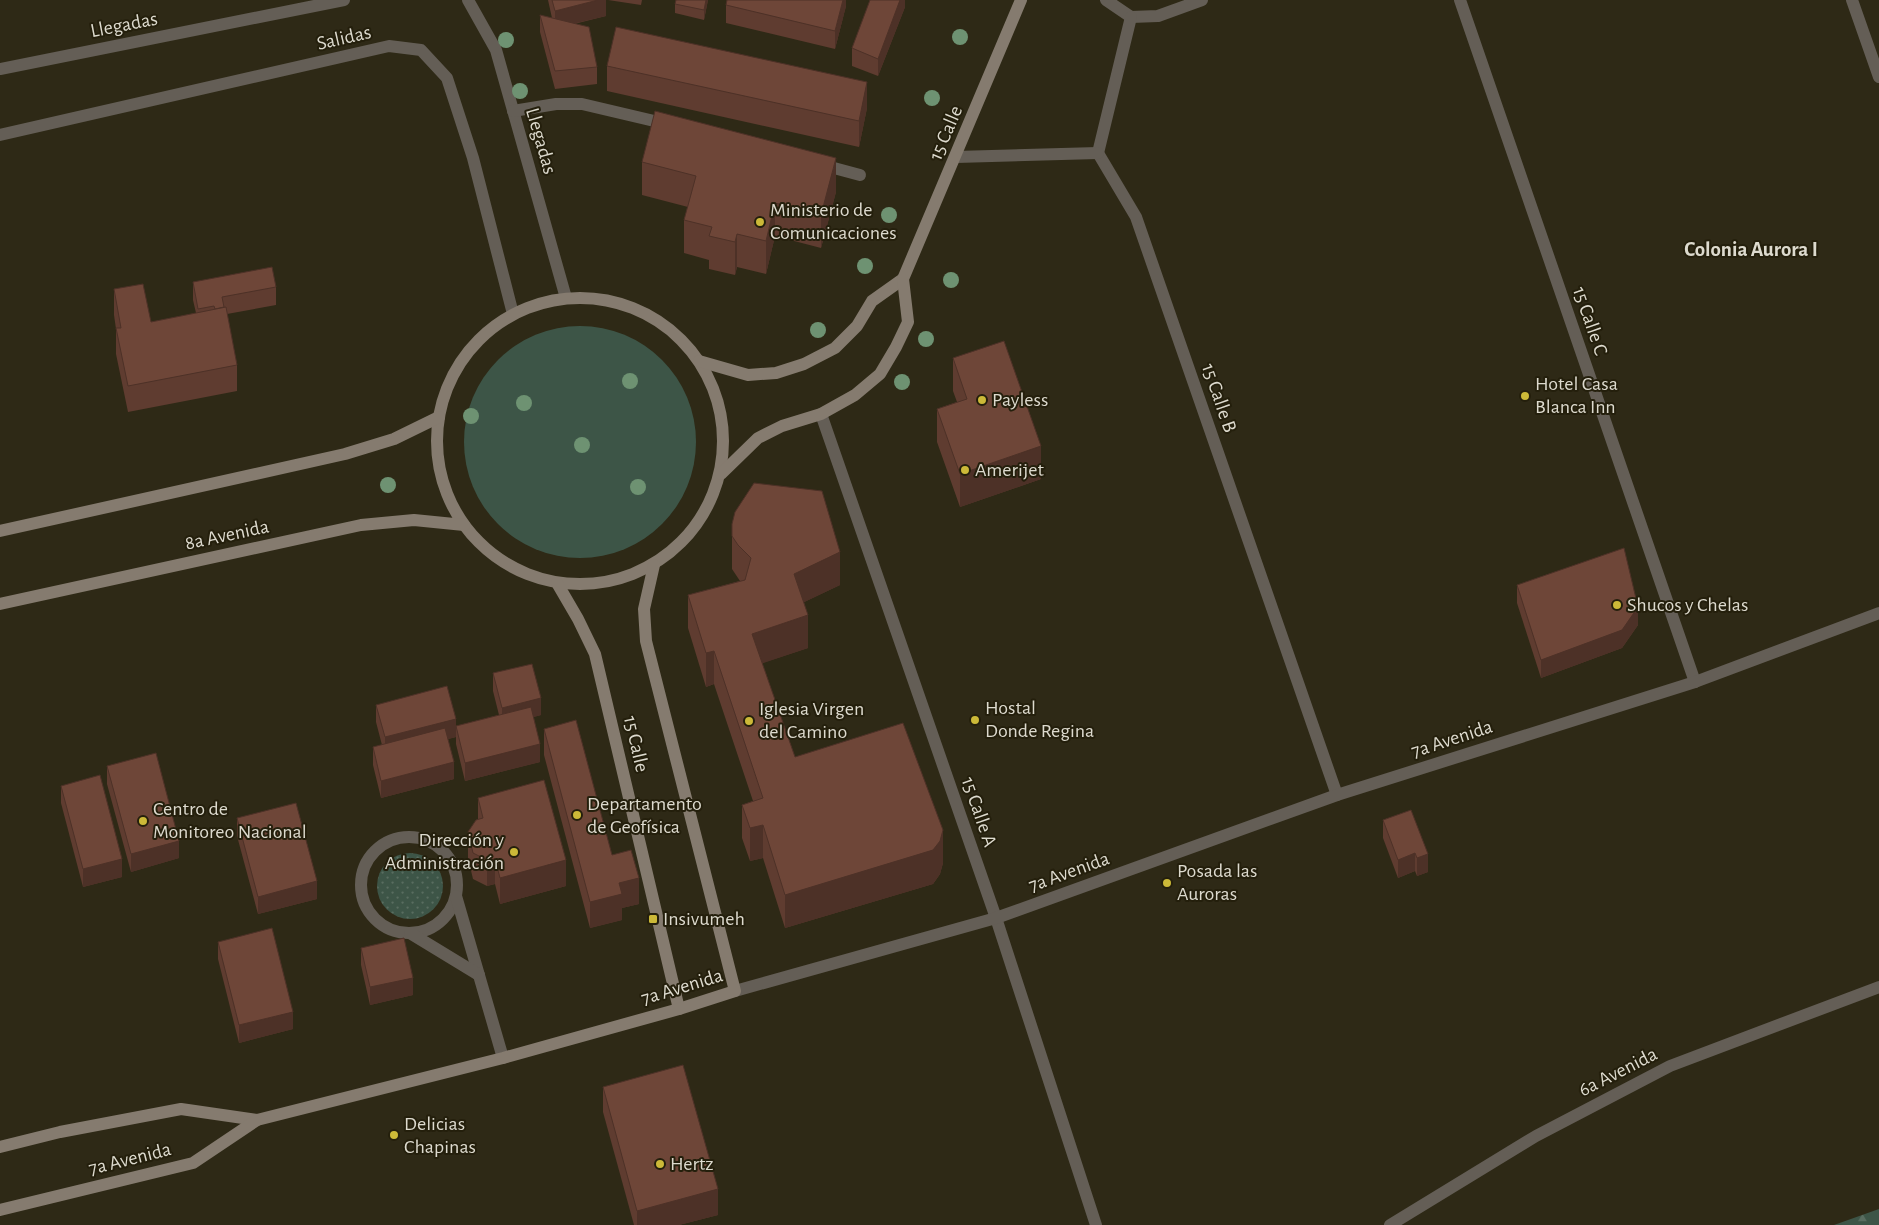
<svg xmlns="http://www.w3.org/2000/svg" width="1879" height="1225" viewBox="0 0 1879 1225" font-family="'Alegreya Sans',sans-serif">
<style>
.grass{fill:#3d5547}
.forest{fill:url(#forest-firs)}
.park{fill:url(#park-dots)}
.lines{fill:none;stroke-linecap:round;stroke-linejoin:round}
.lane{stroke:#645e56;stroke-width:12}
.street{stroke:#645e56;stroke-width:12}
.secondary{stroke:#857b6f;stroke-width:12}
.tree{fill:#6e9272}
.wall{fill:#5f3c30}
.shaded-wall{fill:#4d3127}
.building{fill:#6e4638;stroke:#4d3127}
.poi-dot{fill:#ccb938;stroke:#241f0c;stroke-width:2}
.labels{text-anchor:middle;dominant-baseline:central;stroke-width:4;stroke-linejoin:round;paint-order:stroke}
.street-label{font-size:20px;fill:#dddace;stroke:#241f0c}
.poi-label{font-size:20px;fill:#dddace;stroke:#241f0c;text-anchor:start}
.neighbourhood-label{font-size:21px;font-weight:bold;fill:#dddace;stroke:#241f0c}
</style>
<defs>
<pattern id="forest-firs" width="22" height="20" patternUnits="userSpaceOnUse" patternTransform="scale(1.25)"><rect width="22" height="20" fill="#3d5547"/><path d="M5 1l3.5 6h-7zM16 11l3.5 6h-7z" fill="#596d60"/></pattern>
<pattern id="park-dots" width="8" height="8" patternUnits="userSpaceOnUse" patternTransform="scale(1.25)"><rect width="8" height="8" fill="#3d5547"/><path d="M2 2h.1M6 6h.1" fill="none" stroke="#596d60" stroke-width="1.8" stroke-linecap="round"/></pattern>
</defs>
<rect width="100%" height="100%" fill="#2e2916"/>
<circle class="grass" cx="580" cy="442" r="116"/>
<path class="forest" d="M1879,1209V1225H1834Z"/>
<circle class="park" cx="410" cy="886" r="33"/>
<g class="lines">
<g class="lane">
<path d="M468,0L496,50L566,298"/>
<path d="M0,69L344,0"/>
<path d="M513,111L556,104H582L667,124"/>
<path d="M0,135L389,46L421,50L447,78L473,158L513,314"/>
<path d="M819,164L860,175"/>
<circle cx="409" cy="885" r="48"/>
<path d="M456,896L503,1058"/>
<path d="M410,933L479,975"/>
</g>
<g class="street">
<path d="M1106,0L1131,17L1158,16L1202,0"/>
<path d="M1460,0L1695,682"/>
<path d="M1852,0L1879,77"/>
<path d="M1098,153L1136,217L1337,795"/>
<path d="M1098,153L1131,17"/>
<path d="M956,157L1098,153"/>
<path d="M821,414L996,918L1096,1225"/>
<path d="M735,991L996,918L1337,795L1695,682L1879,613"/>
<path d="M1390,1225L1536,1136L1670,1066L1879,987"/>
</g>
<g class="secondary">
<circle cx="580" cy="441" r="143"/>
<path d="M699,361L748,375L776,373L804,364L835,348L857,326L872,301L903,279"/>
<path d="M721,474L758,438L782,426L821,414L855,395L880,374L896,347L908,322L903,279L1021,0"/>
<path d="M0,531L345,454L394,439L439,417"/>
<path d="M557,583L578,619L595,654L679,1009"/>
<path d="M0,604L361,525L414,520L464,525"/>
<path d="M0,1147L60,1132L181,1109L257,1120"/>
<path d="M0,1210L193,1163L257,1120L503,1058L679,1009L735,991L646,641L644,609L654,565"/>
</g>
</g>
<g class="tree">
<circle cx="960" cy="37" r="8"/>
<circle cx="506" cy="40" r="8"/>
<circle cx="520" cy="91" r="8"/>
<circle cx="932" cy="98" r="8"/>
<circle cx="889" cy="215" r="8"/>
<circle cx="865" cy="266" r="8"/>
<circle cx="951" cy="280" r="8"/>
<circle cx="818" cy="330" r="8"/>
<circle cx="926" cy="339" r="8"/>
<circle cx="630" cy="381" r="8"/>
<circle cx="902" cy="382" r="8"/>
<circle cx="524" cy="403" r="8"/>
<circle cx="471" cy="416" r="8"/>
<circle cx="582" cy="445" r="8"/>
<circle cx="388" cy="485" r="8"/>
<circle cx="638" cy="487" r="8"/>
</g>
<g class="wall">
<path d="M548,0H606V16L574,24L597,67V84L555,89L540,32V15L552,18Z"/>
<path d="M608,0H642L641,5Z"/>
<path d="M708,0L704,20L675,13V4Z"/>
<path d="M846,0V6L835,49L726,23V5Z"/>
<path d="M905,0V7L878,76L852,66V48Z"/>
<path d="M607,66L867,108L859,147L607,91Z"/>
<path d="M642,162L836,192L821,248L775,236L766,274L737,267L735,275L709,269V260L684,253V220L688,207L642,195Z"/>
<path d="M193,282L276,287V305L227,314L237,365V391L128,412L116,354V329L114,315V289L151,322L196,313L193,300Z"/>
<path d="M953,358L1041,479L960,507L937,442V409L957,402L953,391Z"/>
<path d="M732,524L840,585L804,602L808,648L762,663L795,757L943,863L940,874L933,884L785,928L763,858L750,861L742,838V805L753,801L714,684L706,687L688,628V595L740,581L732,569Z"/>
<path d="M1517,585L1638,625L1622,648L1541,678L1517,603Z"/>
<path d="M493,673L541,715L533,717L540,762L465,781L456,744V737L448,739L454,779L381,798L373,765V747L382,745L376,722V705L456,726L499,715L493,691Z"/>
<path d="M544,729L639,904L622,908V920L590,928L544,755Z"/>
<path d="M107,766L179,858L131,872L107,784Z"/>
<path d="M61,786L122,877L83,887L61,803Z"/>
<path d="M478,798L566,886L500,904L495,884L487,886L473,879L468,858V832L478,819Z"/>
<path d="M1411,810L1428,872L1417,876L1415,871L1398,878L1383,838V820Z"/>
<path d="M237,818L317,899L258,914L237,836Z"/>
<path d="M218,942L293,1029L239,1043L218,959Z"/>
<path d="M361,948L413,995L370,1005L361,965Z"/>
<path d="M603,1087L718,1215L679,1225H634L603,1112Z"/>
</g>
<g class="shaded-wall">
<path d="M598,0H606V16L555,28V11Z"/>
<path d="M706,0H708L704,20V10Z"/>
<path d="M843,0H846V6L835,49V31Z"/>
<path d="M900,0H905V7L878,76V59Z"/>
<path d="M867,82V108L859,147V121Z"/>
<path d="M836,158V192L821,248V215Z"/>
<path d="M775,203V236L766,274V241Z"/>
<path d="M737,234V267L735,275V242Z"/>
<path d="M1041,446V479L960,507V474Z"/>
<path d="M840,552V585L794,607V574Z"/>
<path d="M1638,607V625L1622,648L1541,678V660Z"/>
<path d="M808,615V648L752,667V634Z"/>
<path d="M714,651V684L706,687V653Z"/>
<path d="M541,698V715L502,726V708Z"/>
<path d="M456,719V737L385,755V737Z"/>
<path d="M540,744V762L465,781V763Z"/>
<path d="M454,762V779L381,798V781Z"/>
<path d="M763,825V858L750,861V828Z"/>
<path d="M943,830V863L940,874L933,884L785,928V895Z"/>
<path d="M179,841V858L131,872V854Z"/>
<path d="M1415,853V871L1398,878V860Z"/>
<path d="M1428,854V872L1417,876V858Z"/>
<path d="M122,859V877L83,887V869Z"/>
<path d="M495,859V884L487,886V860Z"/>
<path d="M566,860V886L500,904V878Z"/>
<path d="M639,878V904L622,908V920L590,928V902L619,883Z"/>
<path d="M317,881V899L258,914V897Z"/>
<path d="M413,978V995L370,1005V987Z"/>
<path d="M293,1012V1029L239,1043V1025Z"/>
<path d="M718,1189V1215L679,1225H637V1211Z"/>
</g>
<g class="building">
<path d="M552,0H598L555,11Z"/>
<path d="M676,0H706L704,10L675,4Z"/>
<path d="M727,0H843L835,31L726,5Z"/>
<path d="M870,0H900L878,59L852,48Z"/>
<path d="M540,15L589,27L597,67L555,71Z"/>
<path d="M616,27L867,82L859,121L607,66Z"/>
<path d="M655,111L836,158L821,215L775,203L766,241L737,234L735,242L709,236L712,227L684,220L696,176L642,162Z"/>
<path d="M272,267L276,287L222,297L224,307L215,309L214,306L198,309L193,282Z"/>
<path d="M143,284L151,322L226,307L237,365L128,386L116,328H121L114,289Z"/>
<path d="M1004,341L1041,446L960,474L937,409L967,399L953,358Z"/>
<path d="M754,483L822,491L840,552L794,574L808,615L752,634L795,757L903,723L943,830L940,841L933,850L785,895L763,825L750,828L742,805L763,798L714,651L706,653L688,595L745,580L751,558L738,545L732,536V524L735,512Z"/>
<path d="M1624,548L1638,607L1622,630L1541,660L1517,585Z"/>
<path d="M532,664L541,698L502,708L493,673Z"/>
<path d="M447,686L456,719L385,737L376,705Z"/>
<path d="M531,707L540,744L465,763L456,726Z"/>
<path d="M576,720L612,855L631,850L639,878L619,883L622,894L590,902L544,729Z"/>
<path d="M445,728L454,762L381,781L373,747Z"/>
<path d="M156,753L179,841L131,854L107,766Z"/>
<path d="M100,775L122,859L83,869L61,786Z"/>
<path d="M544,780L566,860L500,878L495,859L487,860L473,853L468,832L476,820L483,818L478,798Z"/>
<path d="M296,803L317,881L258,897L237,818Z"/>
<path d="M1411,810L1428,854L1417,858L1415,853L1398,860L1383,820Z"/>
<path d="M272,928L293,1012L239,1025L218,942Z"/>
<path d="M404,938L413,978L370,987L361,948Z"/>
<path d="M683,1065L718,1189L637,1211L603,1087Z"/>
</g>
<g class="poi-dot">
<circle cx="760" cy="222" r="5"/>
<circle cx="1525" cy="396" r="5"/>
<circle cx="982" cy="400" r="5"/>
<circle cx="965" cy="470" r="5"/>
<circle cx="1617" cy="605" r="5"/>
<circle cx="975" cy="720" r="5"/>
<circle cx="749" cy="721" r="5"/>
<circle cx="577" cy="815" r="5"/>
<circle cx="143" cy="821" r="5"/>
<circle cx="514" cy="852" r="5"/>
<circle cx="1167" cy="883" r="5"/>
<rect x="648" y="914" width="10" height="10" rx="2.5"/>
<circle cx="394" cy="1135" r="5"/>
<circle cx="660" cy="1164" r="5"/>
</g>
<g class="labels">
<g class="street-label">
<text transform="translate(124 25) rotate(-11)">Llegadas</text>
<text transform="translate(344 38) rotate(-13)">Salidas</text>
<text transform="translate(946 133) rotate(-67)">15 Calle</text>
<text transform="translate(541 141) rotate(74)">Llegadas</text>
<text transform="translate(1590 321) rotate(71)">15 Calle C</text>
<text transform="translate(1219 398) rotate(71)">15 Calle B</text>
<text transform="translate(227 535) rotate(-12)">8a Avenida</text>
<text transform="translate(1452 739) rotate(-18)">7a Avenida</text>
<text transform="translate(636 744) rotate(77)">15 Calle</text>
<text transform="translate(979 812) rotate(71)">15 Calle A</text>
<text transform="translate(1069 872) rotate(-20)">7a Avenida</text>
<text transform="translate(682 987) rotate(-17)">7a Avenida</text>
<text transform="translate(1618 1072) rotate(-27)">6a Avenida</text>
<text transform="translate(130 1159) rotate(-14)">7a Avenida</text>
</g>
<g class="poi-label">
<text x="770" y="210">Ministerio de<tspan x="770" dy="23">Comunicaciones</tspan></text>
<text x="1535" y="384">Hotel Casa<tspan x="1535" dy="23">Blanca Inn</tspan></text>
<text x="992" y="400">Payless</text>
<text x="975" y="470">Amerijet</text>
<text x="1627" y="605">Shucos y Chelas</text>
<text x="985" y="708">Hostal<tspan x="985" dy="23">Donde Regina</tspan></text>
<text x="759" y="709">Iglesia Virgen<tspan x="759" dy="23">del Camino</tspan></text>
<text x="587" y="804">Departamento<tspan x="587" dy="23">de Geofísica</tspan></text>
<text x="153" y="809">Centro de<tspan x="153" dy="23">Monitoreo Nacional</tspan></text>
<text x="504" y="840" text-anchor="end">Dirección y<tspan x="504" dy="23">Administración</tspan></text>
<text x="1177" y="871">Posada las<tspan x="1177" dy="23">Auroras</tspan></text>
<text x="663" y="919">Insivumeh</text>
<text x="404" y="1124">Delicias<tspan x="404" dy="23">Chapinas</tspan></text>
<text x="670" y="1164">Hertz</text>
</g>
<g class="neighbourhood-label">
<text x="1751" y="249">Colonia Aurora I</text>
</g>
</g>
</svg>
